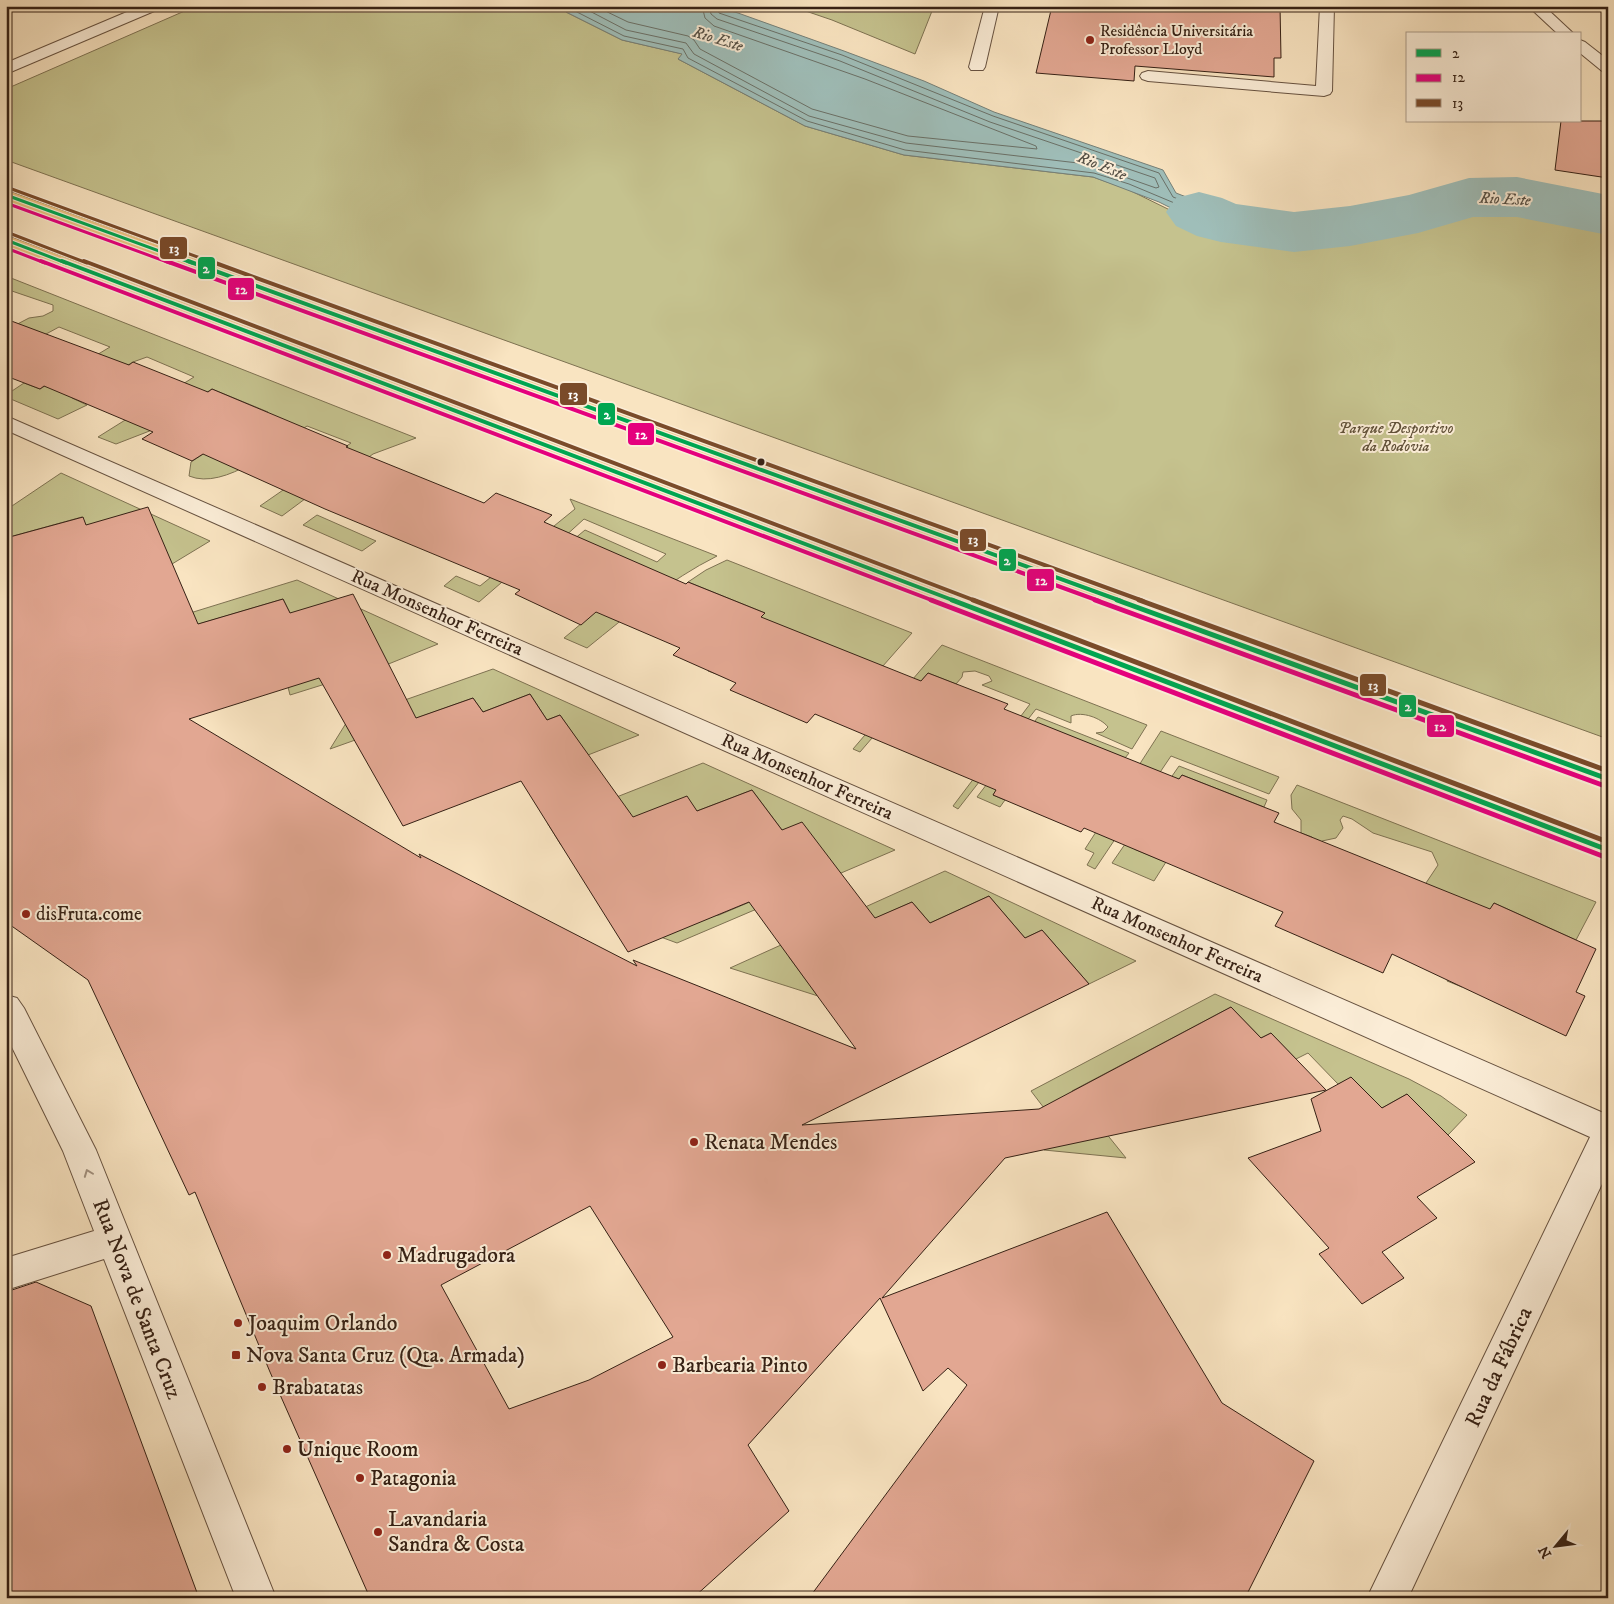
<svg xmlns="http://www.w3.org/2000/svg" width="1614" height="1604" viewBox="0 0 1614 1604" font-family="'IM FELL DW Pica',serif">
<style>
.green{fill:#c5c28e;stroke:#7e7252}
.water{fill:#9fbeb9;stroke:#757f77}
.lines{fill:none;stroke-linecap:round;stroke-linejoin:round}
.shore{stroke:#6a7067;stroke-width:1}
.river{fill:#9fbeb9;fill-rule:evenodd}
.building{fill:#e2a792;stroke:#362115;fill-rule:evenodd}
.minor-casing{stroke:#675240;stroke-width:2}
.major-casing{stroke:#362115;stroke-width:2}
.minor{fill:#fbedd7;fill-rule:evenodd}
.major{fill:#ecc280;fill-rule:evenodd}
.bus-1-far2-casing{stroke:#fbedd7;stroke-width:5.5}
.bus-1-far1-casing{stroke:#fbedd7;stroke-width:7}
.bus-1-casing{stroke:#fbedd7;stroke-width:9}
.bus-2-far2-casing{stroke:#fbedd7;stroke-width:5.5}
.bus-2-far1-casing{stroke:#fbedd7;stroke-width:7}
.bus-2-casing{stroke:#fbedd7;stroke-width:9}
.bus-3-far2-casing{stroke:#fbedd7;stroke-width:5.5}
.bus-3-far1-casing{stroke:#fbedd7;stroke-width:7}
.bus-3-casing{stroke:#fbedd7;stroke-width:9}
.bus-1-far2{stroke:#00a651;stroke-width:3}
.bus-1-far1{stroke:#00a651;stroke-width:4}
.bus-1{stroke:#00a651;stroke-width:5}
.bus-2-far2{stroke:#e5007d;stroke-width:3}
.bus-2-far1{stroke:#e5007d;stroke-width:4}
.bus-2{stroke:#e5007d;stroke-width:5}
.bus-3-far2{stroke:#7a4b2a;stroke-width:3}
.bus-3-far1{stroke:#7a4b2a;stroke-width:4}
.bus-3{stroke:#7a4b2a;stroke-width:5}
.oneway{stroke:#a29180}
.poi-dot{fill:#8f2418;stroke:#fbedd7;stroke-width:2}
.bus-dot{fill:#362115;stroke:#fbedd7;stroke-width:2}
.labels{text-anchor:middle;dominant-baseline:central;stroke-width:4;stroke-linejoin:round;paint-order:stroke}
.far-poi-label{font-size:16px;fill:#362115;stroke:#fbedd7;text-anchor:start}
.far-water-label{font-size:16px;font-style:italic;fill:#565046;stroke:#fbedd7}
.far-park-label{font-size:16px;font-style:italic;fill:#615139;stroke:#fbedd7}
.street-label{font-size:19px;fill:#362115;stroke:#fbedd7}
.poi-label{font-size:19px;fill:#362115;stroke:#fbedd7;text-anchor:start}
.near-poi-label{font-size:22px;fill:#362115;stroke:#fbedd7;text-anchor:start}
.near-street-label{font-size:22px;fill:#362115;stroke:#fbedd7}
.line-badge{stroke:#fbedd7;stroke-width:2}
.badge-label{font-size:14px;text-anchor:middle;font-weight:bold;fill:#fff}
</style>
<rect width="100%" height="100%" fill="#f9e4c1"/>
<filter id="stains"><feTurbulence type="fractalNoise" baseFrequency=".004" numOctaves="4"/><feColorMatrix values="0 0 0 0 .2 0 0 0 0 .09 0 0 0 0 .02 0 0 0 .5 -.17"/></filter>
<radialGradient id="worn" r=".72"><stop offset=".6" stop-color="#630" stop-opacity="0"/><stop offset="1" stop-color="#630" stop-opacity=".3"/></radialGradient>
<g class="green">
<path d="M196,6H551L571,9L566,12L622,40L683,54L678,59L805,126L904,155L1093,177L1127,189L1174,212L1232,234L1266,240L1325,236L1479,204L1526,203L1608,222V739L6,160V89Z"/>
<path d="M791,6H934L915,54L832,20Z"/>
<path d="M11,278L416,438L373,454L351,470L317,490L282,516L260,506L351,443L307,426C278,445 225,491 189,476L191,462L268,412L212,389L186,405L165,425L116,444L98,437L194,377L147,357L133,362L72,398L87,405L58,419L6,397V395L24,383L40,389L110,347L59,327L24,346L6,330L29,318L43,316L53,311V305L6,289V281Z"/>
<path d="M61,473L210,541L172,564L87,529L82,517L6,538V510Z"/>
<path d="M570,499L717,556C669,580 628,615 587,648L564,638L648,568L543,565L585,530L657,562L666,554L584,519L562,539L554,537L479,602L444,586L456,576L480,586L575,509Z"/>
<path d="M317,515L376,541L362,551L303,525Z"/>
<path d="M727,560L912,633L838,717L708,671L765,613L688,582L706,570Z"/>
<path d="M297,580L438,644L386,665L290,695L288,687L290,613L283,599L162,635L148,626Z"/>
<path d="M942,645L1147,725L1132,749L1096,733L1103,732L1108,727C1101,718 1082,711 1071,716V723L1036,709L958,809L953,806L1030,704L982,685L992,681L989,676L975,671L963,672L962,677L956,684L928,673L860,752L853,749Z"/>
<path d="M493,669L639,735L588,755L560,715L547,720L530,694L483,712L473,698L330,749L348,720Z"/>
<path d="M1038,717L1129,753L1125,758L1044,726L993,795L1005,800L1000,807L977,797Z"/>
<path d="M1161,731L1279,777L1269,794L1171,756L1095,869L1087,865L1094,853L1085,849Z"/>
<path d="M703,763L895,850L677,943L639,929L719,915L835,866L782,830L752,790L697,811L561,845L548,824Z"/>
<path d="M1179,766L1267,800L1264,807L1182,775L1134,849L1166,862L1154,881L1112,863Z"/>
<path d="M1297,785L1596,902L1576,940L1494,903L1473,943L1483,947L1462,987L1447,981L1455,964L1401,936L1426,883L1438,865L1432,852L1373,833L1352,819L1343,816L1340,820L1343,828L1336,838L1322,841L1287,903L1312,837L1301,833V820L1292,809L1291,795Z"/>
<path d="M945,871L1136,961L1089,984L1042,930L1025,938L989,896L930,923L912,902L789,957L818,996L730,968Z"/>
<path d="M1215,994L1409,1079L1441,1096L1467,1115L1448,1135L1407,1094L1382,1108L1352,1078L1338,1084L1308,1053L1296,1059L1271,1033L1261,1038L1231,1007L1072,1091L1126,1158L1044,1150V1108L1031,1091Z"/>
</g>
<path class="water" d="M551,6H713L738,13L844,51L924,81L994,112L1163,170L1176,193L1243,219L1305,223L1456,191L1505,189L1608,211V217L1517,197L1469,198L1418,213L1284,235L1238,232L1183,214L1159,202L1093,177L904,155L805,126L678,59L682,54L622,40L566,12L570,8Z"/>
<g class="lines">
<g class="shore">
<path d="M573,6L575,11L624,36L683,49L688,58L807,121L905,150L1094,173L1129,184L1215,220L1229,224L1232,223L1231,220L1173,197L1159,173L993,116L842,55L719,13L716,6"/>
<path d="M580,6L626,30L686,43L694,54L809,116L906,143L1078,163L1096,167L1156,188L1159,187L1155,178L990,122L840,61L717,19L711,14L709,6"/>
<path d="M595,6L628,22L688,36L694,40L700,49L812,109L908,136L1037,149L1036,146L865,79L714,26L705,18L702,6"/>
</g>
<path class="river" d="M1517,177L1608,195V235L1517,217H1473L1418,233L1350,246L1294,252L1221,242L1197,236L1176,226L1166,212L1176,198L1199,192L1222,198L1236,204L1294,212L1350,206L1409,195L1469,178Z"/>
</g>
<g class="building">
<path d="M1052,6H1280L1281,58H1274V77L1135,66L1134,81L1036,73Z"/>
<path d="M1561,121H1608V178L1555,170Z"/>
<path d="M6,319L129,365L133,362L208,392L212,389L348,446L346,447L484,503L496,493L552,515L544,522L686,584L688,582L765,613L761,617L921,681L928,673L1008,704L1004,709L1179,779L1182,775L1279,813L1274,822L1490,909L1494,903L1596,949L1576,992L1585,996L1566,1036L1392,954L1383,973L1275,926L1283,912L1084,828L1081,832L993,795L996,790L815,714L807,723L730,690L736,683L673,655L680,648L596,612L581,625L515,594L520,590L325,509L203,454L192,461L142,439L153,432L44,386L40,389L6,376Z"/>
<path d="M148,507L198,624L283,599L290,613L353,594L416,718L473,698L483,712L530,694L547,720L560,715L633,817L687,796L697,811L752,790L782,830L802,822L875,918L912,902L930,923L989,896L1025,938L1042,930L1089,984L802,1125L1039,1109L1231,1007L1261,1038L1271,1033L1326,1090L1005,1158L882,1298L1107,1212L1222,1403L1314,1461L1245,1598H809L967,1385L948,1368L923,1391L880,1298L748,1445L789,1511L693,1598H370L270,1372L195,1192L189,1195L88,980L6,922V538L83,517L86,525ZM319,678L403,826L521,781L628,952L749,902L856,1049L633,960L637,966L419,854L421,858L189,719ZM590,1206L673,1337L589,1380L509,1409L441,1285Z"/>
<path d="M1351,1077L1382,1108L1407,1094L1475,1162L1417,1197L1437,1218L1382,1252L1404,1278L1362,1304L1319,1254L1329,1248L1248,1158L1321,1131L1311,1099Z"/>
<path d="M36,1282L91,1306L199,1598H6V1292Z"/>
</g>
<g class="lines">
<g class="minor-casing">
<g id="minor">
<path d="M141,6H161L159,9L6,74V63Z"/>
<path d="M985,6H999L985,67L983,70H971L969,67Z"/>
<path d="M1320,6H1334L1332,91L1330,94L1324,96L1148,81L1142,79L1140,76L1142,73L1148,71L1316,86Z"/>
<path d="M1528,6H1544L1574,34H1558Z"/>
<path d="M1580,40L1585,42L1608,60V73L1602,71L1580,53Z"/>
<path d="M6,416L1608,1115V1171L1408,1598H1367L1590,1137L6,430Z"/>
<path d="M6,995L17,998L24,1008L96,1150L276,1598H236L104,1259L6,1290V1258L94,1231L63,1151L6,1035Z"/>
</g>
</g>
<g class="major-casing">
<g id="major">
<path d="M6,190L1608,769V789L6,201Z"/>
<path d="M6,235L1608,839V860L6,246Z"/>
</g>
</g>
<use href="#minor" class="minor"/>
<use href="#major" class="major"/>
<g class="bus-1-far2-casing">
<g id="bus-1-far2">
<path d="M6,195L192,263"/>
<path d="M6,240L66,263"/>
</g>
</g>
<g class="bus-1-far1-casing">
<g id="bus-1-far1">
<path d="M62,261L955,601"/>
<path d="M188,261L1121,601"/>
</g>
</g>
<g class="bus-1-casing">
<g id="bus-1">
<path d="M952,600L1608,850"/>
<path d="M1117,600L1608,779"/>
</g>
</g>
<g class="bus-2-far2-casing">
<g id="bus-2-far2">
<path d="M6,203L170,263"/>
<path d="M6,248L45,263"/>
</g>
</g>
<g class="bus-2-far1-casing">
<g id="bus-2-far1">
<path d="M41,261L934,601"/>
<path d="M166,261L1099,601"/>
</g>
</g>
<g class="bus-2-casing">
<g id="bus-2">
<path d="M931,600L1605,857"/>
<path d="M1095,600L1605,786"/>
</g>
</g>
<g class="bus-3-far2-casing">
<g id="bus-3-far2">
<path d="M9,188L214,263"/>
<path d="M9,233L87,263"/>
</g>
</g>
<g class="bus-3-far1-casing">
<g id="bus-3-far1">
<path d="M84,261L976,601"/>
<path d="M210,261L1143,601"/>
</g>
</g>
<g class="bus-3-casing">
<g id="bus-3">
<path d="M973,600L1608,842"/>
<path d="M1139,600L1608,771"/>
</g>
</g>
<use href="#bus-1-far2" class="bus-1-far2"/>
<use href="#bus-1-far1" class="bus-1-far1"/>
<use href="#bus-1" class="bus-1"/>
<use href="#bus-2-far2" class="bus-2-far2"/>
<use href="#bus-2-far1" class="bus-2-far1"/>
<use href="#bus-2" class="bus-2"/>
<use href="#bus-3-far2" class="bus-3-far2"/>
<use href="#bus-3-far1" class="bus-3-far1"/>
<use href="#bus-3" class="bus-3"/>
</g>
<defs><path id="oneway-chevron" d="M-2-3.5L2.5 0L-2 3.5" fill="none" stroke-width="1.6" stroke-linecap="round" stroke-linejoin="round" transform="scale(1.25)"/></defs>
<use class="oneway" href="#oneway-chevron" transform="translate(88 1173) rotate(-111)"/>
<g class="poi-dot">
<circle cx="1090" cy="40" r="5"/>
<circle cx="26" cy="914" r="5"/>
<circle cx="694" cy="1142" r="5"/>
<circle cx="387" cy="1255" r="5"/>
<circle cx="238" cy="1323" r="5"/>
<rect x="231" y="1350" width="10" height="10" rx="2.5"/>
<circle cx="662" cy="1365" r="5"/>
<circle cx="262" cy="1387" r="5"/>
<circle cx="287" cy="1449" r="5"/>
<circle cx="360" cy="1478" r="5"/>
<circle cx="378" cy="1532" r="5"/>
</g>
<circle class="bus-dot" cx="761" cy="462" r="4.5"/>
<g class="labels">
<g class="far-poi-label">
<text x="1100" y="31">Residência Universitária<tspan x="1100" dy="18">Professor Lloyd</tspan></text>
</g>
<g class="far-water-label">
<text transform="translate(718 39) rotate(17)">Rio Este</text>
<text transform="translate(1102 166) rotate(22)">Rio Este</text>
<text transform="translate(1505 199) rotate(3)">Rio Este</text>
</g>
<g class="far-park-label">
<text x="1396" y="428">Parque Desportivo<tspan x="1396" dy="18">da Rodovia</tspan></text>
</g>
<g class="street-label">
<text transform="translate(437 613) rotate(24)">Rua Monsenhor Ferreira</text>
<text transform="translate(807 777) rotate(24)">Rua Monsenhor Ferreira</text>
<text transform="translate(1177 940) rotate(24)">Rua Monsenhor Ferreira</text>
</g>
<g class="poi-label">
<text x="36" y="914">disFruta.come</text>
</g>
<g class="near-poi-label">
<text x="704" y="1142">Renata Mendes</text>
<text x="397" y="1255">Madrugadora</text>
<text x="248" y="1323">Joaquim Orlando</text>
<text x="246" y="1355">Nova Santa Cruz (Qta. Armada)</text>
<text x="672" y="1365">Barbearia Pinto</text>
<text x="272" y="1387">Brabatatas</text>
<text x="297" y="1449">Unique Room</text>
<text x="370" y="1478">Patagonia</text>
<text x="388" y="1519">Lavandaria<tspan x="388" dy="25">Sandra &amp; Costa</tspan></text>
</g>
<g class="near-street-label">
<text transform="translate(137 1299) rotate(69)">Rua Nova de Santa Cruz</text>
<text transform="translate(1499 1367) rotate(-65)">Rua da Fábrica</text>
</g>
</g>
<g class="line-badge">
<rect x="159" y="236" width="29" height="24" rx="5" fill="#7a4b2a"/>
<rect x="197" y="256" width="19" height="24" rx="5" fill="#00a651"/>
<rect x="227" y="277" width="28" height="24" rx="5" fill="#e5007d"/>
<rect x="559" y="382" width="29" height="24" rx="5" fill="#7a4b2a"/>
<rect x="597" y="402" width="19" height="24" rx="5" fill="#00a651"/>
<rect x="627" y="422" width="28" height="24" rx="5" fill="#e5007d"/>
<rect x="959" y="528" width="28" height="24" rx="5" fill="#7a4b2a"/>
<rect x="998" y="548" width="19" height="24" rx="5" fill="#00a651"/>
<rect x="1026" y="568" width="29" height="24" rx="5" fill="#e5007d"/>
<rect x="1359" y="673" width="28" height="24" rx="5" fill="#7a4b2a"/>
<rect x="1398" y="694" width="19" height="24" rx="5" fill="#00a651"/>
<rect x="1426" y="714" width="29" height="24" rx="5" fill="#e5007d"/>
</g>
<g class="badge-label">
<text x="174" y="253">13</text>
<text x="206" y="273">2</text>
<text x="241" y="294">12</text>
<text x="573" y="399">13</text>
<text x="607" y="419">2</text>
<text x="641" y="439">12</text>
<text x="973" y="544">13</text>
<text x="1007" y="565">2</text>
<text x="1041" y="585">12</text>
<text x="1373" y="690">13</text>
<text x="1408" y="711">2</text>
<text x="1440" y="731">12</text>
</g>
<rect width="1614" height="1604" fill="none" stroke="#f9e4c1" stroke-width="25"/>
<rect x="8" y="8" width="1599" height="1589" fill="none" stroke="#362115" stroke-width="2.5"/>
<rect x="12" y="12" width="1589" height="1579" fill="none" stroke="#362115"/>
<rect x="1406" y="32" width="175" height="90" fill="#fbedd7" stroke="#ac9b89"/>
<rect x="1416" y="49" width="25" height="8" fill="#00a651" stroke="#ac9b89"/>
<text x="1452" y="58" font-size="15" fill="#362115">2</text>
<rect x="1416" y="74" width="25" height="8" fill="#e5007d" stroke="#ac9b89"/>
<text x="1452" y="82" font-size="15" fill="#362115">12</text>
<rect x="1416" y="99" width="25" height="8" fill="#7a4b2a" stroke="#ac9b89"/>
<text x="1452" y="108" font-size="15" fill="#362115">13</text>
<g transform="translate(1556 1546) rotate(241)" stroke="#fbedd7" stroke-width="4" paint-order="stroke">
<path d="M0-4L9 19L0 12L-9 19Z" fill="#362115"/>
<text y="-8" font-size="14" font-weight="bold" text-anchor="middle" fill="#362115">N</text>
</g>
<rect width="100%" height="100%" filter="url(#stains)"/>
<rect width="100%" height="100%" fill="url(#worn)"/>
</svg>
